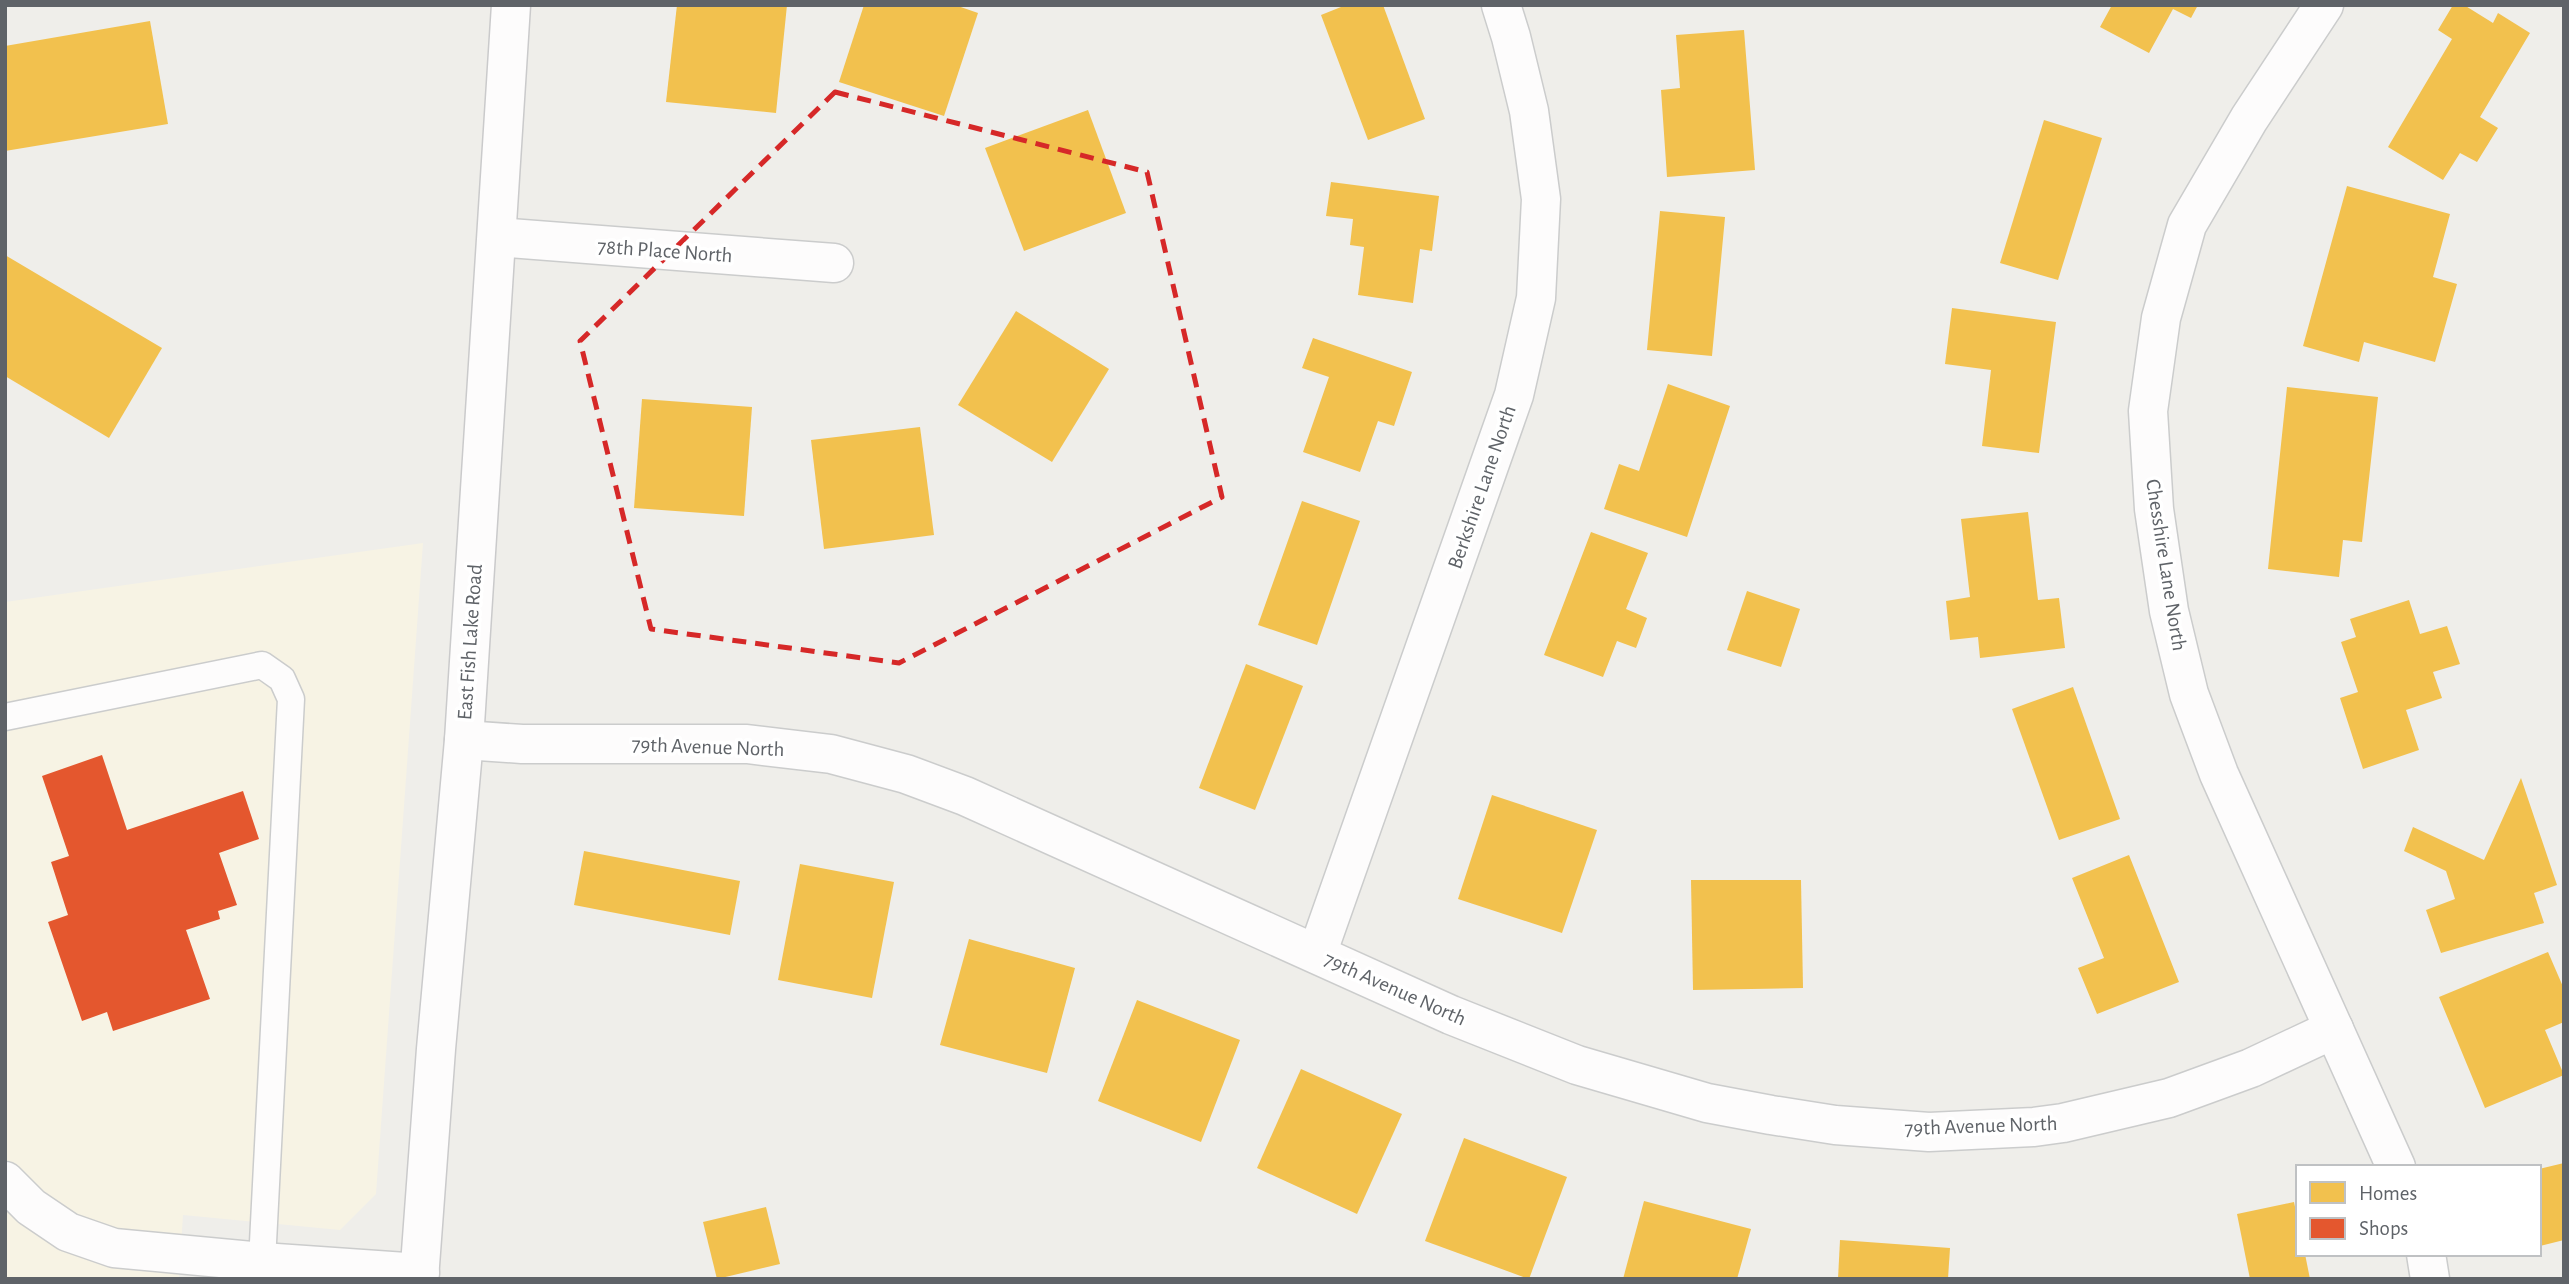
<svg xmlns="http://www.w3.org/2000/svg" width="2569" height="1284" viewBox="0 0 2569 1284" font-family="'Alegreya Sans',sans-serif">
<style>
.commercial{fill:#f7f3e4}
.homes{fill:#f2c14e}
.shops{fill:#e4572e}
.lines{fill:none;stroke-linecap:round;stroke-linejoin:round}
.lane-casing{stroke:#cbcccc;stroke-width:29}
.street-casing{stroke:#cbcccc;stroke-width:41}
.secondary-casing{stroke:#cacacb;stroke-width:41}
.lane{stroke:#fdfcfc;stroke-width:26}
.street{stroke:#fdfcfc;stroke-width:38}
.secondary{stroke:#fdfcfc;stroke-width:38}
.marked{fill:none;stroke:#d62828;stroke-width:5;stroke-dasharray:14 9;stroke-linejoin:round}
.labels{text-anchor:middle;dominant-baseline:central;stroke-width:7;stroke-linejoin:round;paint-order:stroke}
.street-label{font-size:21px;fill:#5f6368;stroke:#fff}
</style>
<rect width="100%" height="100%" fill="#efeeea"/>
<path class="commercial" d="M423,543L376,1194L340,1230L183,1215L179,1279H5V602Z"/>
<g class="homes">
<path d="M677,5H787L776,113L666,102Z"/>
<path d="M864,5H955L978,13L944,116L839,82Z"/>
<path d="M1346,5H1383L1425,119L1368,140L1321,15Z"/>
<path d="M2112,5H2198L2191,18L2173,9L2149,53L2100,27Z"/>
<path d="M2453,5H2464L2493,23L2498,13L2530,33L2480,117L2498,128L2477,162L2460,153L2443,180L2388,147L2452,39L2438,30Z"/>
<path d="M150,21L168,124L5,151V46Z"/>
<path d="M1744,30L1755,170L1667,177L1661,90L1680,88L1676,35Z"/>
<path d="M1088,110L1126,213L1024,251L985,148Z"/>
<path d="M2044,120L2102,138L2058,280L2000,263Z"/>
<path d="M1331,182L1439,196L1432,251L1420,249L1413,303L1358,295L1364,247L1350,245L1353,219L1326,216Z"/>
<path d="M2347,186L2450,214L2433,277L2457,284L2435,362L2364,342L2359,362L2303,346Z"/>
<path d="M1660,211L1725,217L1712,356L1647,350Z"/>
<path d="M5,255L162,348L109,438L5,376Z"/>
<path d="M1952,308L2056,322L2039,453L1982,446L1991,370L1945,364Z"/>
<path d="M1016,311L1109,369L1052,462L958,405Z"/>
<path d="M1313,338L1412,372L1394,426L1378,421L1360,472L1303,452L1329,377L1302,368Z"/>
<path d="M1668,384L1730,406L1687,537L1604,509L1619,464L1639,471Z"/>
<path d="M2287,387L2378,397L2362,542L2343,540L2339,577L2268,569Z"/>
<path d="M642,399L752,407L744,516L634,508Z"/>
<path d="M920,427L934,535L824,549L811,440Z"/>
<path d="M1302,501L1360,521L1317,645L1258,625Z"/>
<path d="M2028,512L2038,600L2059,598L2065,648L1980,658L1978,637L1950,640L1946,601L1970,597L1961,519Z"/>
<path d="M1591,532L1648,553L1626,609L1647,618L1636,648L1617,641L1603,677L1544,655Z"/>
<path d="M1747,591L1800,609L1781,667L1727,650Z"/>
<path d="M2409,600L2420,634L2447,626L2460,664L2433,672L2442,698L2406,710L2419,750L2363,769L2340,698L2358,692L2341,642L2356,637L2350,619Z"/>
<path d="M1246,664L1303,686L1255,810L1199,788Z"/>
<path d="M2073,687L2120,819L2059,840L2012,709Z"/>
<path d="M2521,778L2557,885L2534,893L2544,923L2441,953L2426,910L2455,899L2446,871L2404,851L2413,827L2484,860Z"/>
<path d="M1492,795L1597,830L1562,933L1458,899Z"/>
<path d="M584,851L740,881L730,935L574,905Z"/>
<path d="M2129,855L2179,982L2097,1014L2078,968L2104,958L2072,878Z"/>
<path d="M800,864L894,882L872,998L778,980Z"/>
<path d="M1691,880H1801L1803,988L1693,990Z"/>
<path d="M969,939L1075,968L1047,1073L940,1045Z"/>
<path d="M2548,952L2564,989V1022L2545,1030L2564,1075L2485,1108L2439,997Z"/>
<path d="M1137,1000L1240,1040L1201,1142L1098,1101Z"/>
<path d="M1301,1069L1402,1114L1357,1214L1257,1168Z"/>
<path d="M1464,1138L1567,1177L1529,1279L1425,1241Z"/>
<path d="M2564,1163V1240L2540,1246L2539,1169Z"/>
<path d="M1644,1201L1751,1229L1737,1279H1623Z"/>
<path d="M2294,1202L2298,1221V1254H2305L2310,1279H2250L2237,1214Z"/>
<path d="M766,1207L780,1264L717,1279L703,1222Z"/>
<path d="M1840,1240L1950,1248L1948,1279H1838Z"/>
</g>
<path class="shops" d="M102,755L127,830L243,791L259,839L219,853L237,905L218,911L220,919L186,930L210,999L113,1031L107,1012L82,1021L48,922L68,915L51,862L69,856L42,776Z"/>
<g class="lines">
<g class="lane-casing">
<path id="lane" d="M5,717L262,665L282,679L291,699L262,1262"/>
</g>
<g class="street-casing">
<g id="street">
<path d="M2324,5L2249,119L2187,225L2161,318L2148,411L2154,509L2169,611L2189,694L2219,774L2396,1167"/>
<path d="M497,237L834,263"/>
<path d="M464,740L522,744H747L831,754L906,774L965,796L1451,1015L1577,1065L1707,1103L1771,1115L1835,1125L1929,1132L2034,1127L2063,1123L2169,1098L2251,1068L2334,1029"/>
<path d="M1317,954L1514,395L1536,298L1541,199L1529,111L1511,37L1501,5"/>
<path d="M5,1181L31,1207L68,1232L114,1248L262,1262L420,1273"/>
<path d="M2426,1254L2430,1279"/>
</g>
</g>
<g class="secondary-casing">
<path id="secondary" d="M419,1279L436,1049L464,740L511,5"/>
</g>
<use href="#lane" class="lane"/>
<use href="#street" class="street"/>
<use href="#secondary" class="secondary"/>
</g>
<path class="marked" d="M835,92L1147,172L1222,497L899,663L651,629L580,341Z"/>
<g class="labels">
<g class="street-label">
<text transform="translate(665 251) rotate(4)">78th Place North</text>
<text transform="translate(1482 487) rotate(-71)">Berkshire Lane North</text>
<text transform="translate(2166 565) rotate(81)">Chesshire Lane North</text>
<text transform="translate(470 642) rotate(-86)">East Fish Lake Road</text>
<text transform="translate(708 747) rotate(2)">79th Avenue North</text>
<text transform="translate(1395 989) rotate(24)">79th Avenue North</text>
<text transform="translate(1981 1126) rotate(-2)">79th Avenue North</text>
</g>
</g>
<rect width="2569" height="1284" fill="none" stroke="#5f6368" stroke-width="14"/>
<rect x="2296" y="1165" width="245" height="91" fill="#ffffff" stroke="#bfc1c3" stroke-width="2"/>
<rect x="2310" y="1182" width="35" height="21" fill="#f2c14e" stroke="#bfc1c3" stroke-width="2"/>
<text x="2359" y="1200" font-size="21" fill="#5f6368">Homes</text>
<rect x="2310" y="1218" width="35" height="21" fill="#e4572e" stroke="#bfc1c3" stroke-width="2"/>
<text x="2359" y="1235" font-size="21" fill="#5f6368">Shops</text>
</svg>
